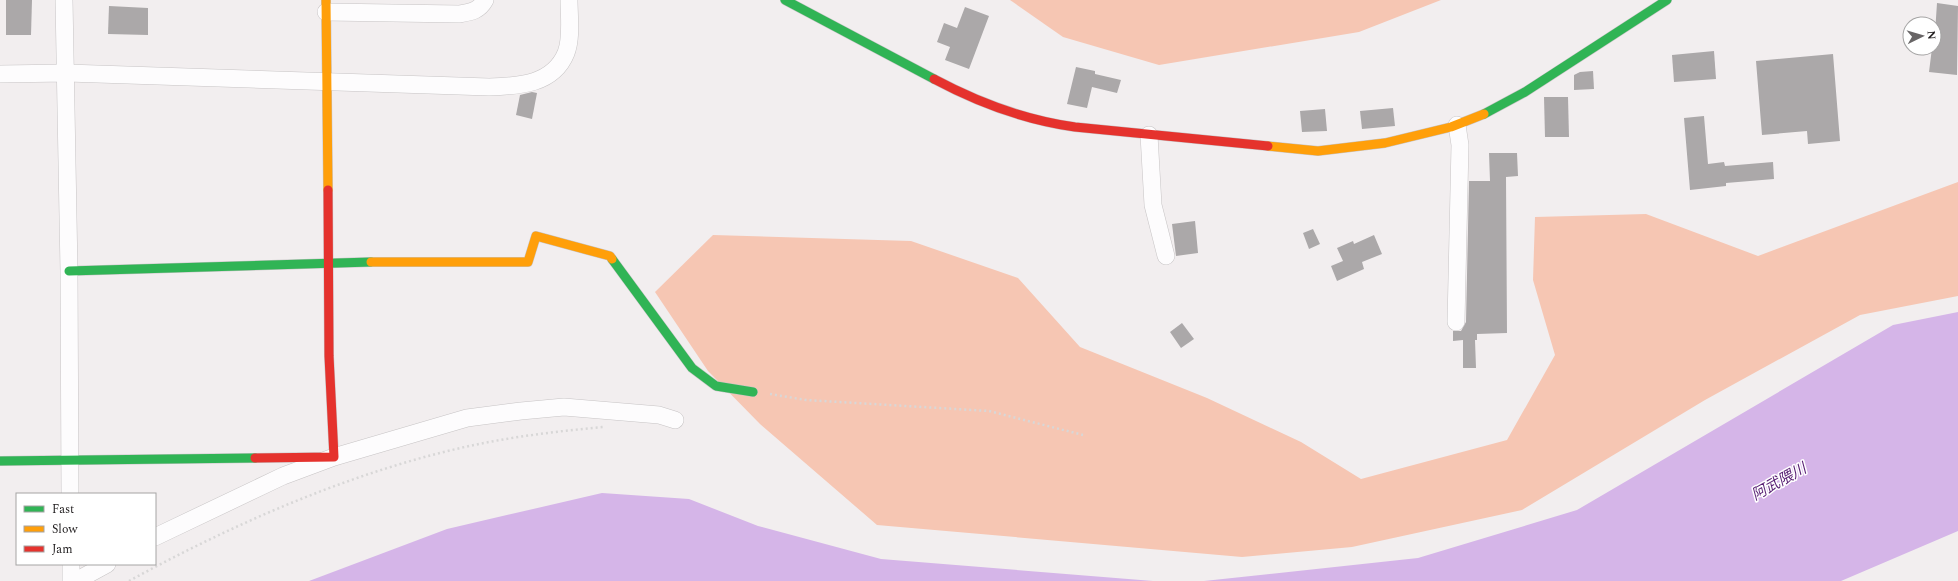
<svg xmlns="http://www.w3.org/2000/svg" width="1958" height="581" viewBox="0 0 1958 581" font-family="Spectral,'Noto Sans JP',serif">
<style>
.forest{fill:#f6c6b3}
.water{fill:#d5b5e8}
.building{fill:#aba8a9}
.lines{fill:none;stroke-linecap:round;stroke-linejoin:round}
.street-casing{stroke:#c7c4c5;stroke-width:18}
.fast-casing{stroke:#c7c4c5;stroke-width:10}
.slow-casing{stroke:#c7c4c5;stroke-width:10}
.jam-casing{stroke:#c7c4c5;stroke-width:10}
.path{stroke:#d8d7d7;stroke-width:2.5;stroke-dasharray:2 3;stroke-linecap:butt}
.street{stroke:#fdfcfd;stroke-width:17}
.fast{stroke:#30b455;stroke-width:9}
.slow{stroke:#ff9f0a;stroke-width:9}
.jam{stroke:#e5322d;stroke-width:9}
.labels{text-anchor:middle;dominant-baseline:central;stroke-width:3;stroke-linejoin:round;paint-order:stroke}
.water-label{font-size:15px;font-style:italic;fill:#571f73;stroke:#fff}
</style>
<rect width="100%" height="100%" fill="#f2eeef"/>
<g class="forest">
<path d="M1010,0H1441L1359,32L1159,65L1063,37Z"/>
<path d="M1958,182V296L1860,315L1705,400L1522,510L1352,547L1242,557L877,525L760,424L708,371L655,292L713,235L911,241L1018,278L1080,347L1207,398L1301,442L1361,479L1507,440L1555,355L1533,280L1535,217L1646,214L1758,256Z"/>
</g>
<g class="water">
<path d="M1958,312V531L1841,581H1204L1418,558L1577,510L1893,325Z"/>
<path d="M602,493L689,499L758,526L881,559L1153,581H309L447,529Z"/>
</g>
<g class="building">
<path d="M6,0H32L31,35H6Z"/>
<path d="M1937,3L1958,6L1957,75L1929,72L1932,48H1934Z"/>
<path d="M109,6L148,8V35L108,34Z"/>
<path d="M965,7L989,16L969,69L945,60L950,47L937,42L944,23L957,28Z"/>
<path d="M1714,51L1716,79L1674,82L1672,55Z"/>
<path d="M1833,54L1840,141L1808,144L1807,131L1762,135L1756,61Z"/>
<path d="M1076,67L1095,71V74L1121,80L1117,93L1092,87L1087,108L1067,104Z"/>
<path d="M1593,71L1594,89L1574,90V75L1580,72Z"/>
<path d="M532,92L537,93L532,119L516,115L520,95Z"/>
<path d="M1544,97H1568L1569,137H1545Z"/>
<path d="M1393,108L1395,126L1362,129L1360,111Z"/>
<path d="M1325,109L1327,131L1302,132L1300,111Z"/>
<path d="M1704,116L1708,164L1724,162L1725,166L1773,162L1774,179L1726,183V186L1690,190L1684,118Z"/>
<path d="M1489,153H1517L1518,176L1506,177L1507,333L1477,334V340H1475L1476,368H1463V340L1453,341V331H1461L1466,322L1469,181H1490Z"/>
<path d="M1195,221L1198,253L1176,256L1172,224Z"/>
<path d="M1313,229L1320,244L1309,249L1303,233Z"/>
<path d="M1374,235L1382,254L1362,262L1364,269L1337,281L1331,266L1343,261L1337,248L1353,241L1354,244Z"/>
<path d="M1182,323L1194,339L1181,348L1170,332Z"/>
</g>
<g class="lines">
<g class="street-casing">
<g id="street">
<path d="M64,0L69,271L70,494"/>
<path d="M326,12L459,14C471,12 479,11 485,0"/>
<path d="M0,74L67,73L489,87C518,86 553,85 566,53C572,38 569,16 569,0"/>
<path d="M1149,135L1153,205L1166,256"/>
<path d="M1456,322L1460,145L1457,125"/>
<path d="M155,537L283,476L334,457L467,418L521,411L564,407L659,415L675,420"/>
<path d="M71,564V581"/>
<path d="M76,581L107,564"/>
</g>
</g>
<g class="fast-casing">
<g id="fast">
<path d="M785,0L934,79"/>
<path d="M1484,114L1525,92L1667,0"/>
<path d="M612,259L692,368L716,386L753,392"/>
<path d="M69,271L371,262"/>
<path d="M0,461L255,458"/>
</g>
</g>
<g class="slow-casing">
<g id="slow">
<path d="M326,0L328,190"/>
<path d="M1268,146L1318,151L1385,143L1451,127L1484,114"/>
<path d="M371,262H528L536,236L610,256L612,259"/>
</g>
</g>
<g class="jam-casing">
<g id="jam">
<path d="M934,79C979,103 1024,120 1075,127L1268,146"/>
<path d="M255,458L334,457L329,356L328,190"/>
</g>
</g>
<g class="path">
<path d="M770,394L806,400L989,411L1083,435"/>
<path d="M129,581C235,523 356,470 474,445C517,436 560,431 603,427"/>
</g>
<use href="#street" class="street"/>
<use href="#fast" class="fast"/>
<use href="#slow" class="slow"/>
<use href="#jam" class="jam"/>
</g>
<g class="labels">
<g class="water-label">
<text transform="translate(1779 482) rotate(-29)">阿武隈川</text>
</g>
</g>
<rect x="16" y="493" width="140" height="72" fill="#ffffff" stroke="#a5a4a4"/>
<rect x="24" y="506" width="20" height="6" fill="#30b455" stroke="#a5a4a4"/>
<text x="52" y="513" font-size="12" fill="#1e1b1c">Fast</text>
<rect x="24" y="526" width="20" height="6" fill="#ff9f0a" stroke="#a5a4a4"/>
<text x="52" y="533" font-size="12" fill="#1e1b1c">Slow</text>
<rect x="24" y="546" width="20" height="6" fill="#e5322d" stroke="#a5a4a4"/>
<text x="52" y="553" font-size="12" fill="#1e1b1c">Jam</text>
<g transform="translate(1922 36) rotate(85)"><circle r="19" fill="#ffffff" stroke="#a5a4a4"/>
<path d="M0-3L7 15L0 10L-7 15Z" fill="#686566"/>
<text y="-6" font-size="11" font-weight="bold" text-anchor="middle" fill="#1e1b1c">N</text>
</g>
</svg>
